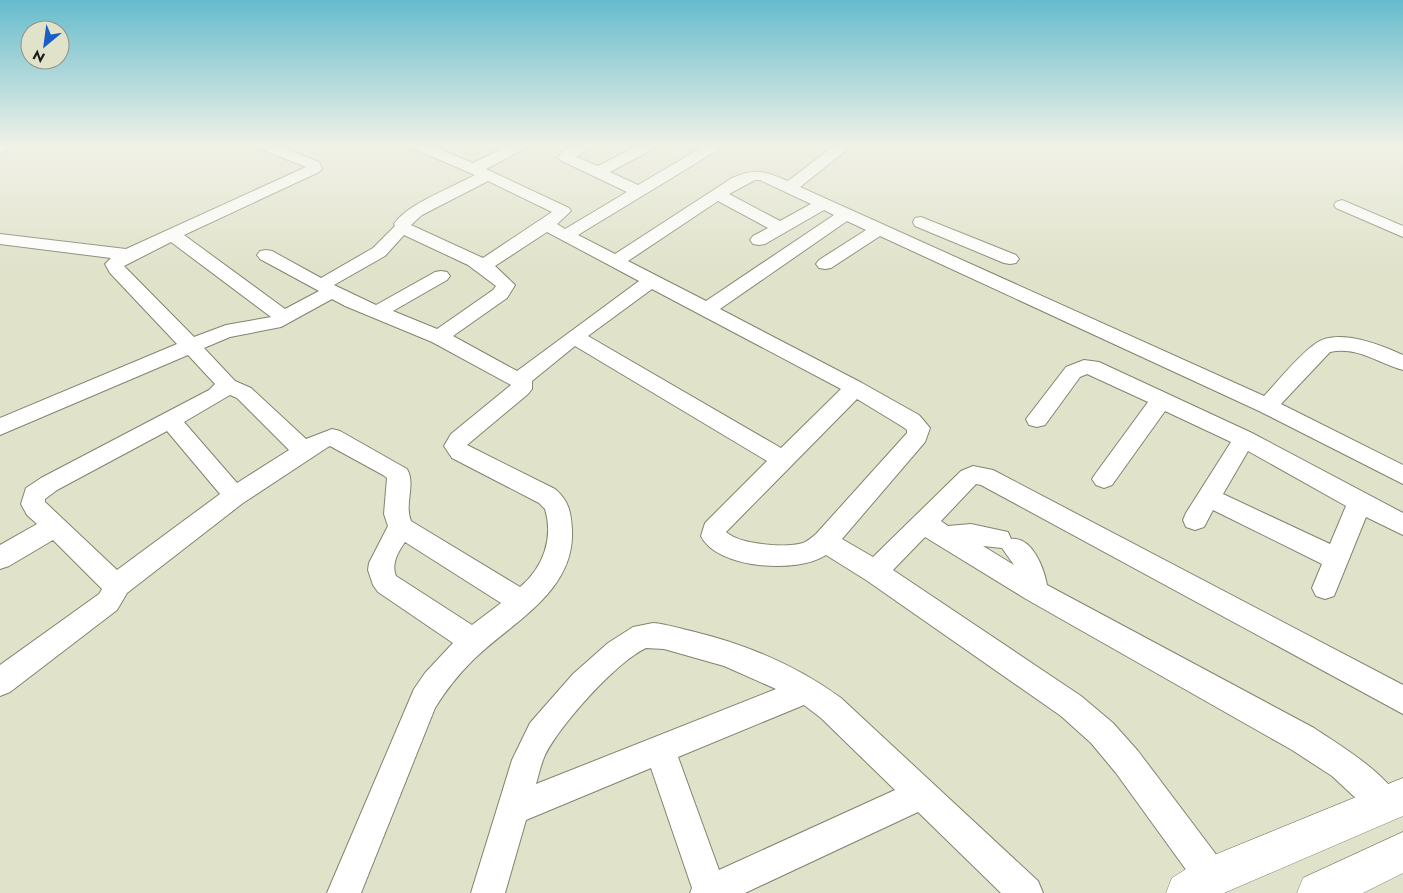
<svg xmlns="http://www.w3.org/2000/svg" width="1403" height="893" viewBox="0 0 1403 893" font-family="Jost,sans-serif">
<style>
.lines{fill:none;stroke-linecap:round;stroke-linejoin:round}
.minor-casing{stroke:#82846e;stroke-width:2}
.major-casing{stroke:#82846e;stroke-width:1}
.minor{fill:#fff;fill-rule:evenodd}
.major{fill:#fff;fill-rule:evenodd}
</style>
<rect width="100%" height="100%" fill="#e0e2ca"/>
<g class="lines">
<g class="minor-casing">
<g id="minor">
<path d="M0,145H11L5,151L0,152Z"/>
<path d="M256,145H276L319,162L322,169L319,172L184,235L285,309L319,291L260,259L257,255L260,251L266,250L272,251L321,278L373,248L395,226L394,224C407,204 453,187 475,175L412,148L410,145H429L473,163L510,145H528L526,148L486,169L569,208L571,211L557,224L565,229L627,192L560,160L558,157C566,145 579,145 592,145L590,148L576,157L598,166L639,145H657L655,148L610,172L638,185L706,145H723L721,148L578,235L615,254L732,178C757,168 764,171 788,181L835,145H849L848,149L800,187L1264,396C1279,380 1298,356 1315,344C1337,327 1381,345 1403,355V370C1378,363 1357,346 1330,352L1281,404L1403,465V484L1259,411L880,236L831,268L825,269L819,268L816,264L819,260L866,230L847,221L720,309L862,383L919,415L930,428L925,442L842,539L873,557L961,471L973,466L993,470L1403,685V714L981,485L976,484L941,521L948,526L971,524L1008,532L1011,539C1032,536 1044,568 1047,585L1314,728C1341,746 1390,775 1402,805L1397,816L1386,821L1375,816L1332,776L1292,750L1026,599L925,537L893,570L1081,696L1113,723L1138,751L1224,865L1229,877L1224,889L1214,893L1200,889L1116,773L1091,743L1061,716L866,580L826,555C798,574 717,569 701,536L705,523L767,461L575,346L532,381V389L528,394L467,445L555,489C569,501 571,512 572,530C575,592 512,622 473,660C458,675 446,690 435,708L361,893H327L414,689L425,673L453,643L378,592L373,585L368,570L369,563L388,526L384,514L387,478L383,475L330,446L328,447L243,503L127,593L117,610L10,692L0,696V665L99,594L102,589L53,540L9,566L0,569V545L37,524L27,515L21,504L26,488L41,478L209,390L215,384L188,355L0,435V418L177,344L110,273L105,264L111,258L0,244V234L126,249L306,167L258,148ZM755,180H760L811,204L780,221L729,194ZM488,181L552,212L483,258L411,225L422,215ZM718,201L768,228L753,236L750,240L753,244L759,245L765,244L824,210L834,215L706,301L628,261ZM547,232L639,281L517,371L453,336L507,298L515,285L495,266ZM404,235L468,265L496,286L493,290L437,329L393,311L447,280L450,276L447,272L441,271L435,272L376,305L334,285L385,256ZM171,242L271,317L226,325L194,337L124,266ZM652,289L841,389L781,448L588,336ZM332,299L345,306L432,342L511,385L451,434L444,446L452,458L539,503L545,509C554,538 543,568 520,587L411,521C404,504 416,484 407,469L340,431L332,429L306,439L251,388L235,381L204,348L230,337L281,327ZM230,395L237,398L289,450L237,483L184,422ZM857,399L903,427L907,430V433L816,534C812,537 808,541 803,543C786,548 740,545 726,532ZM167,431L220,494L117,570L45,502V499L57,490ZM405,542L501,603L472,625L396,576C391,564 398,552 405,542ZM983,546L1002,548L1014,565Z"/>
<path d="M1342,200L1403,226V237L1336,208L1334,205L1336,202Z"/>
<path d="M921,217L1016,255L1019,259L1016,263L1010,264L1004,263L915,226L913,222L915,218Z"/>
<path d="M1084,360L1099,362L1252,433L1403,513V535L1366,517L1334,596L1325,599L1316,596L1312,588L1322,564L1213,510L1204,527L1195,530L1186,527L1183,520L1186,513L1231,442L1165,411L1112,485L1104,488L1096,485L1092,479L1096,473L1148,402L1087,374L1080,377L1045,425L1037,427L1029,425L1026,419L1066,367ZM1248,451L1346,506L1330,544L1223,494Z"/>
<path d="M653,623C667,624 681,629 695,632C748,645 797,666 841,698L1038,881L1043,893H1001L918,812L745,893H690L692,888L651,768L526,820L505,893H471L512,760L530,723L573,674L608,643L633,627ZM646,648L664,649L724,666L776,689L536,784C539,774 541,764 545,755C561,724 615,663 646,648ZM804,705L821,718L895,790L719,870L678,757Z"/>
</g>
</g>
<g class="major-casing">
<g id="major">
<path d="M1403,778V816L1224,893H1166L1172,878L1197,862Z"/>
<path d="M1403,832V873L1363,893H1297L1303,878Z"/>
</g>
</g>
<use href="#minor" class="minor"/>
<use href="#major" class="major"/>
</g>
<linearGradient id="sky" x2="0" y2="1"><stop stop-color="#66bccd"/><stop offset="0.54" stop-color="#f1f2e7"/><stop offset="1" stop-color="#f1f2e7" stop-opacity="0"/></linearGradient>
<rect width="1403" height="270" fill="url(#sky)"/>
<g transform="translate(45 45) rotate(209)"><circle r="24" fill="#e0e2ca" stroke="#929381"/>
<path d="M0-4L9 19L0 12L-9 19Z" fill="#195dc8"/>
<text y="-8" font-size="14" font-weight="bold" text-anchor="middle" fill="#1c1c14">N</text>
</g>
</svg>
